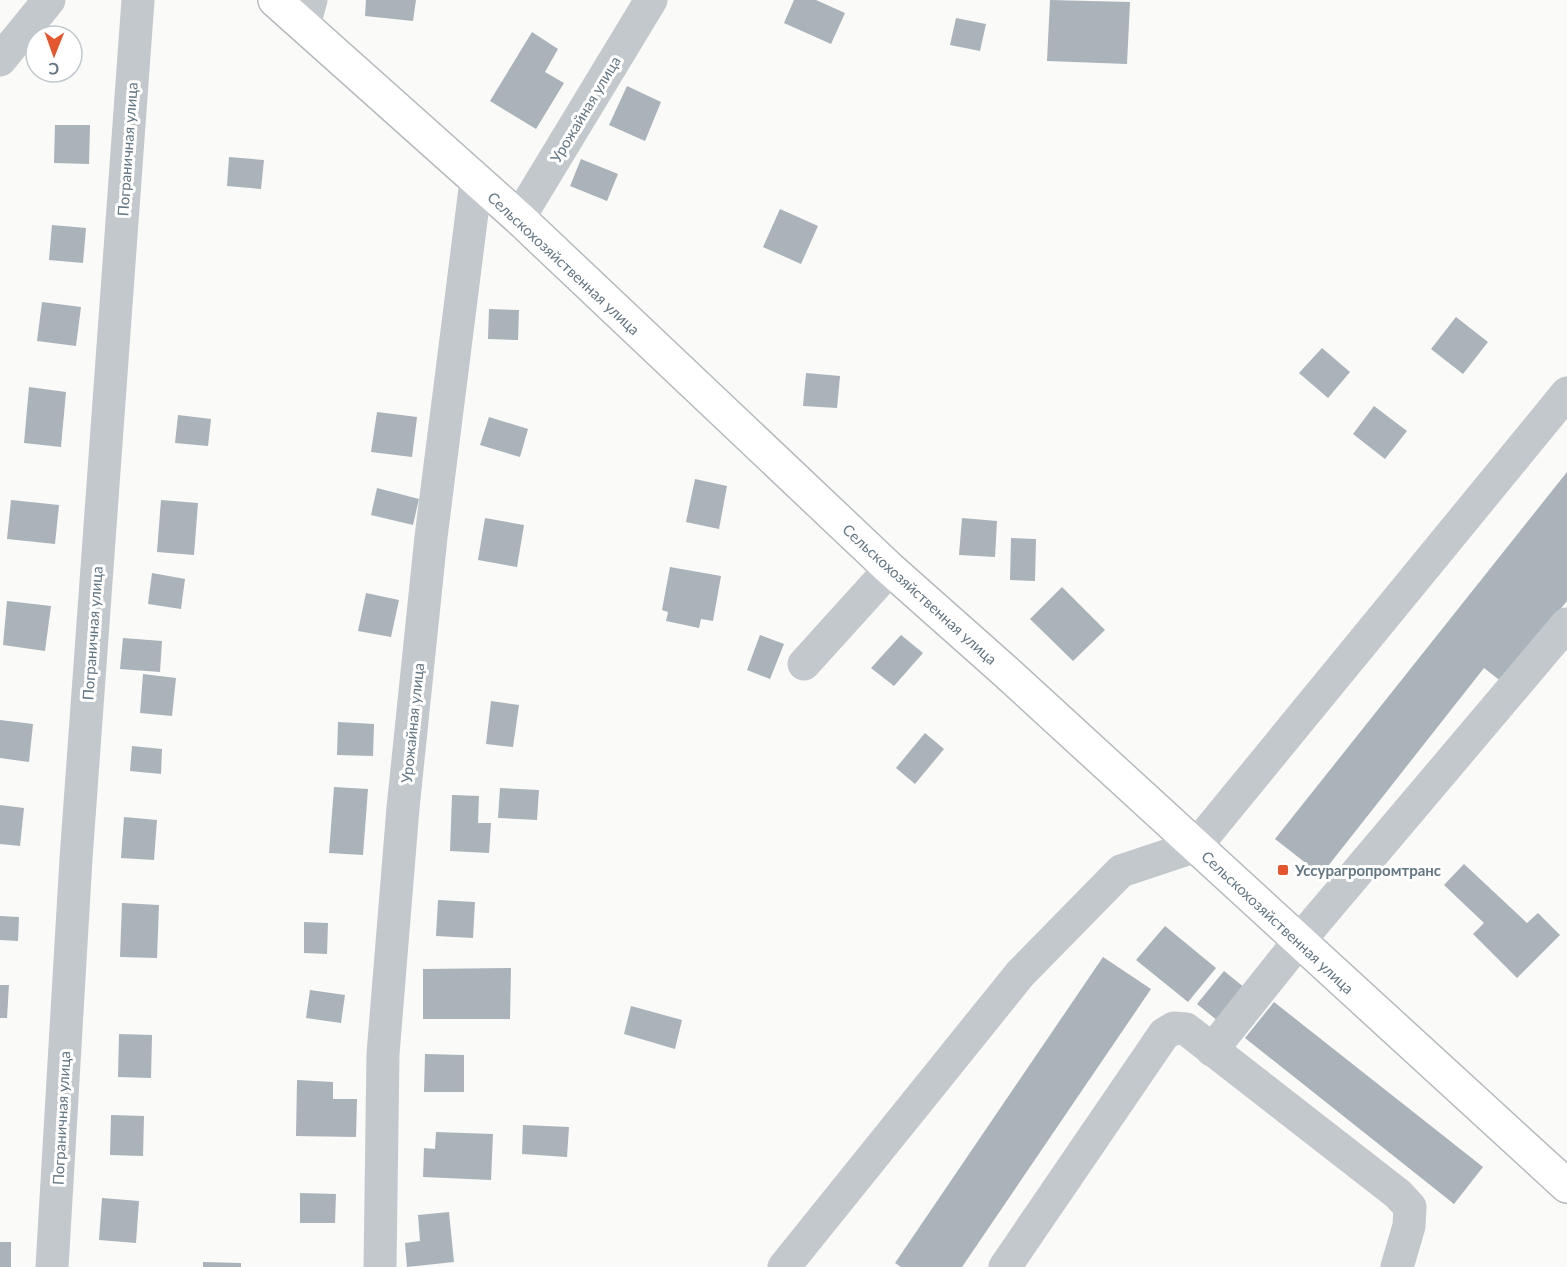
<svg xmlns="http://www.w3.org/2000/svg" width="1567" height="1267" viewBox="0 0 1567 1267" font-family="Lato,sans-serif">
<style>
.building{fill:#aab3b9}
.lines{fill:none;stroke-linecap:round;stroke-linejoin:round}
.major-casing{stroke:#b5babe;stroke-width:36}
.minor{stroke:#c3c8cc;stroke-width:33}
.major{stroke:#fff;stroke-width:33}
.poi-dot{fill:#e4572e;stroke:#fff;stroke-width:2}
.labels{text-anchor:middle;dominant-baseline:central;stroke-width:6;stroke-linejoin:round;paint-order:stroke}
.street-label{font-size:15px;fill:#657683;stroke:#fff}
.poi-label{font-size:15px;font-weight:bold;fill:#657683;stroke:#fff;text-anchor:start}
</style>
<rect width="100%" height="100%" fill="#fafaf8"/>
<g class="building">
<path d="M366,0H416L413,21L365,16Z"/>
<path d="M794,0H816L845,13L831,44L784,23Z"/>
<path d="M1050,0L1130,2L1127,64L1047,61Z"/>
<path d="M956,18L986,24L980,51L950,45Z"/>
<path d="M532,32L558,49L545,72L564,83L536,129L490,101Z"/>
<path d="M627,86L661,102L645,141L609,125Z"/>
<path d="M55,125H90L89,164L54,163Z"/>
<path d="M229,157L264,160L261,189L227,186Z"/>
<path d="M581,159L618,174L607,201L570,186Z"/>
<path d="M780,209L818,226L801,264L763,247Z"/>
<path d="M52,225L86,228L83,263L49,260Z"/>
<path d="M42,302L81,307L76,346L37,341Z"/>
<path d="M489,309L519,310L518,340L488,339Z"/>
<path d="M1456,317L1488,342L1463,374L1431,349Z"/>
<path d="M1322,348L1350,372L1328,398L1299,373Z"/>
<path d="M806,373L840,376L837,408L803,406Z"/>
<path d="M29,387L66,392L61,447L24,443Z"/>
<path d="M1374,406L1407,431L1385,459L1353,434Z"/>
<path d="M377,412L417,417L412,457L371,452Z"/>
<path d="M178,415L211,419L208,446L175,443Z"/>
<path d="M489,417L528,429L520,457L480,445Z"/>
<path d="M1567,472V601L1502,682L1484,668L1321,875L1275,839Z"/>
<path d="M695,479L727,486L719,529L686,522Z"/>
<path d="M377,488L419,499L413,525L371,515Z"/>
<path d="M11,500L59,505L55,544L7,539Z"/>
<path d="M161,500L198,503L194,555L157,552Z"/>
<path d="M485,518L524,525L517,567L478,560Z"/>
<path d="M962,518L997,521L995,557L959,555Z"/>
<path d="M1011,538L1036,539L1035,581L1010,580Z"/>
<path d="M670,567L721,576L713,621L701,619L699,628L666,621L668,612L662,610Z"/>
<path d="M152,573L185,579L181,609L148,604Z"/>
<path d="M1062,587L1105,630L1073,661L1030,619Z"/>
<path d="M366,593L399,600L391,637L358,631Z"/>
<path d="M7,601L51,606L45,651L3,645Z"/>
<path d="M760,635L784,644L770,679L747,670Z"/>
<path d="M901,635L923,653L894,686L871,668Z"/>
<path d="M123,638L162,641L160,672L120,669Z"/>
<path d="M143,674L176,678L172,716L140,713Z"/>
<path d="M491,701L519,705L513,747L486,744Z"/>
<path d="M0,720L33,724L29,762L0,758Z"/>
<path d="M338,722L374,724L373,756L337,755Z"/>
<path d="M925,733L944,749L915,784L896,768Z"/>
<path d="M132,746L162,749L161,774L130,771Z"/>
<path d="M334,787L368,789L363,855L329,853Z"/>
<path d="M500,788L539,790L537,820L498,818Z"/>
<path d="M452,795L479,796L478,823H491L489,853L450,851Z"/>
<path d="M0,805L24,808L20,846L0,844Z"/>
<path d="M124,817L157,820L154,860L121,858Z"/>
<path d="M1464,864L1527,923L1538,913L1560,935L1517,978L1473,934L1484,923L1444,885Z"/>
<path d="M438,900L475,902L473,938L436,936Z"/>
<path d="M122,903L159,905L157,958L120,957Z"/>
<path d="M0,916L19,917L18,941L0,940Z"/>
<path d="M304,922L328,923L327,954L304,953Z"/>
<path d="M1165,926L1216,968L1188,1002L1136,960Z"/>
<path d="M1103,957L1151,989L962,1267H901L895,1263Z"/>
<path d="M511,968L510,1019H423V969Z"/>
<path d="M1224,971L1245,988L1218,1021L1197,1004Z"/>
<path d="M0,985H9L7,1018H0Z"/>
<path d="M310,990L345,995L341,1023L306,1018Z"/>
<path d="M1274,1002L1483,1167L1454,1204L1245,1038Z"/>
<path d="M631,1006L682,1020L675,1049L624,1034Z"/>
<path d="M119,1034L152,1035L151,1078L118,1077Z"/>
<path d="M425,1054L464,1055V1092H424Z"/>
<path d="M297,1080L333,1082V1099H357L356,1137L296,1136Z"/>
<path d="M111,1115L144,1116L143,1156L110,1155Z"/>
<path d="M523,1125L569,1127L567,1157L522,1154Z"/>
<path d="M436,1132L493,1134L491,1180L423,1177L424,1148L435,1149Z"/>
<path d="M300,1193L336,1194L335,1223H300Z"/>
<path d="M102,1198L139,1201L136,1243L99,1240Z"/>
<path d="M449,1212L454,1262L407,1267L405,1243L420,1241L418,1215Z"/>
<rect x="0" y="1242" width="11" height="25"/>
<path d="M203,1262L241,1263V1267H203Z"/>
</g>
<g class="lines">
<g class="major-casing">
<path id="major" d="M275,0L519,218L890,569L1005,671L1567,1186"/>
</g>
<g class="minor">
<path d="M304,25L311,0"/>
<path d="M0,60L49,0"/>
<path d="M519,218L651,0"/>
<path d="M804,664L890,569"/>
<path d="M1212,1050L1299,941L1567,624"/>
<path d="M52,1267L76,859L138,0"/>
<path d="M380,1267L383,1054L403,808L431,537L476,181"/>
<path d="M784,1267L1020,974L1121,871L1196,846L1567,393"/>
<path d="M1005,1267L1164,1034L1174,1028L1186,1029L1398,1194L1410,1207L1409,1226L1397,1267"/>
</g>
<use href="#major" class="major"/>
</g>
<rect class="poi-dot" x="1277" y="864" width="12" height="12" rx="3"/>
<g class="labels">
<g class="street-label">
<text transform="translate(585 109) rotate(-59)">Урожайная улица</text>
<text transform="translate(127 149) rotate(-86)">Пограничная улица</text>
<text transform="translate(564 263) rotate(43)">Сельскохозяйственная улица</text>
<text transform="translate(920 594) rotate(42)">Сельскохозяйственная улица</text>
<text transform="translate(92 633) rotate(-86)">Пограничная улица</text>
<text transform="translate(412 723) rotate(-84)">Урожайная улица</text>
<text transform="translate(1278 922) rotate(43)">Сельскохозяйственная улица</text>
<text transform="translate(61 1118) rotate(-87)">Пограничная улица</text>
</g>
<g class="poi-label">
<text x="1295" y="870">Уссурагропромтранс</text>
</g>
</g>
<g transform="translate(54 54) rotate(181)"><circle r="28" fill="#ffffff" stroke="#c1c8cd" stroke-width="1.5"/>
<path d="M0-4.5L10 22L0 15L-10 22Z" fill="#e4572e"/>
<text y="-9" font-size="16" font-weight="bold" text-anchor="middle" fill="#657683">С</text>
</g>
</svg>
